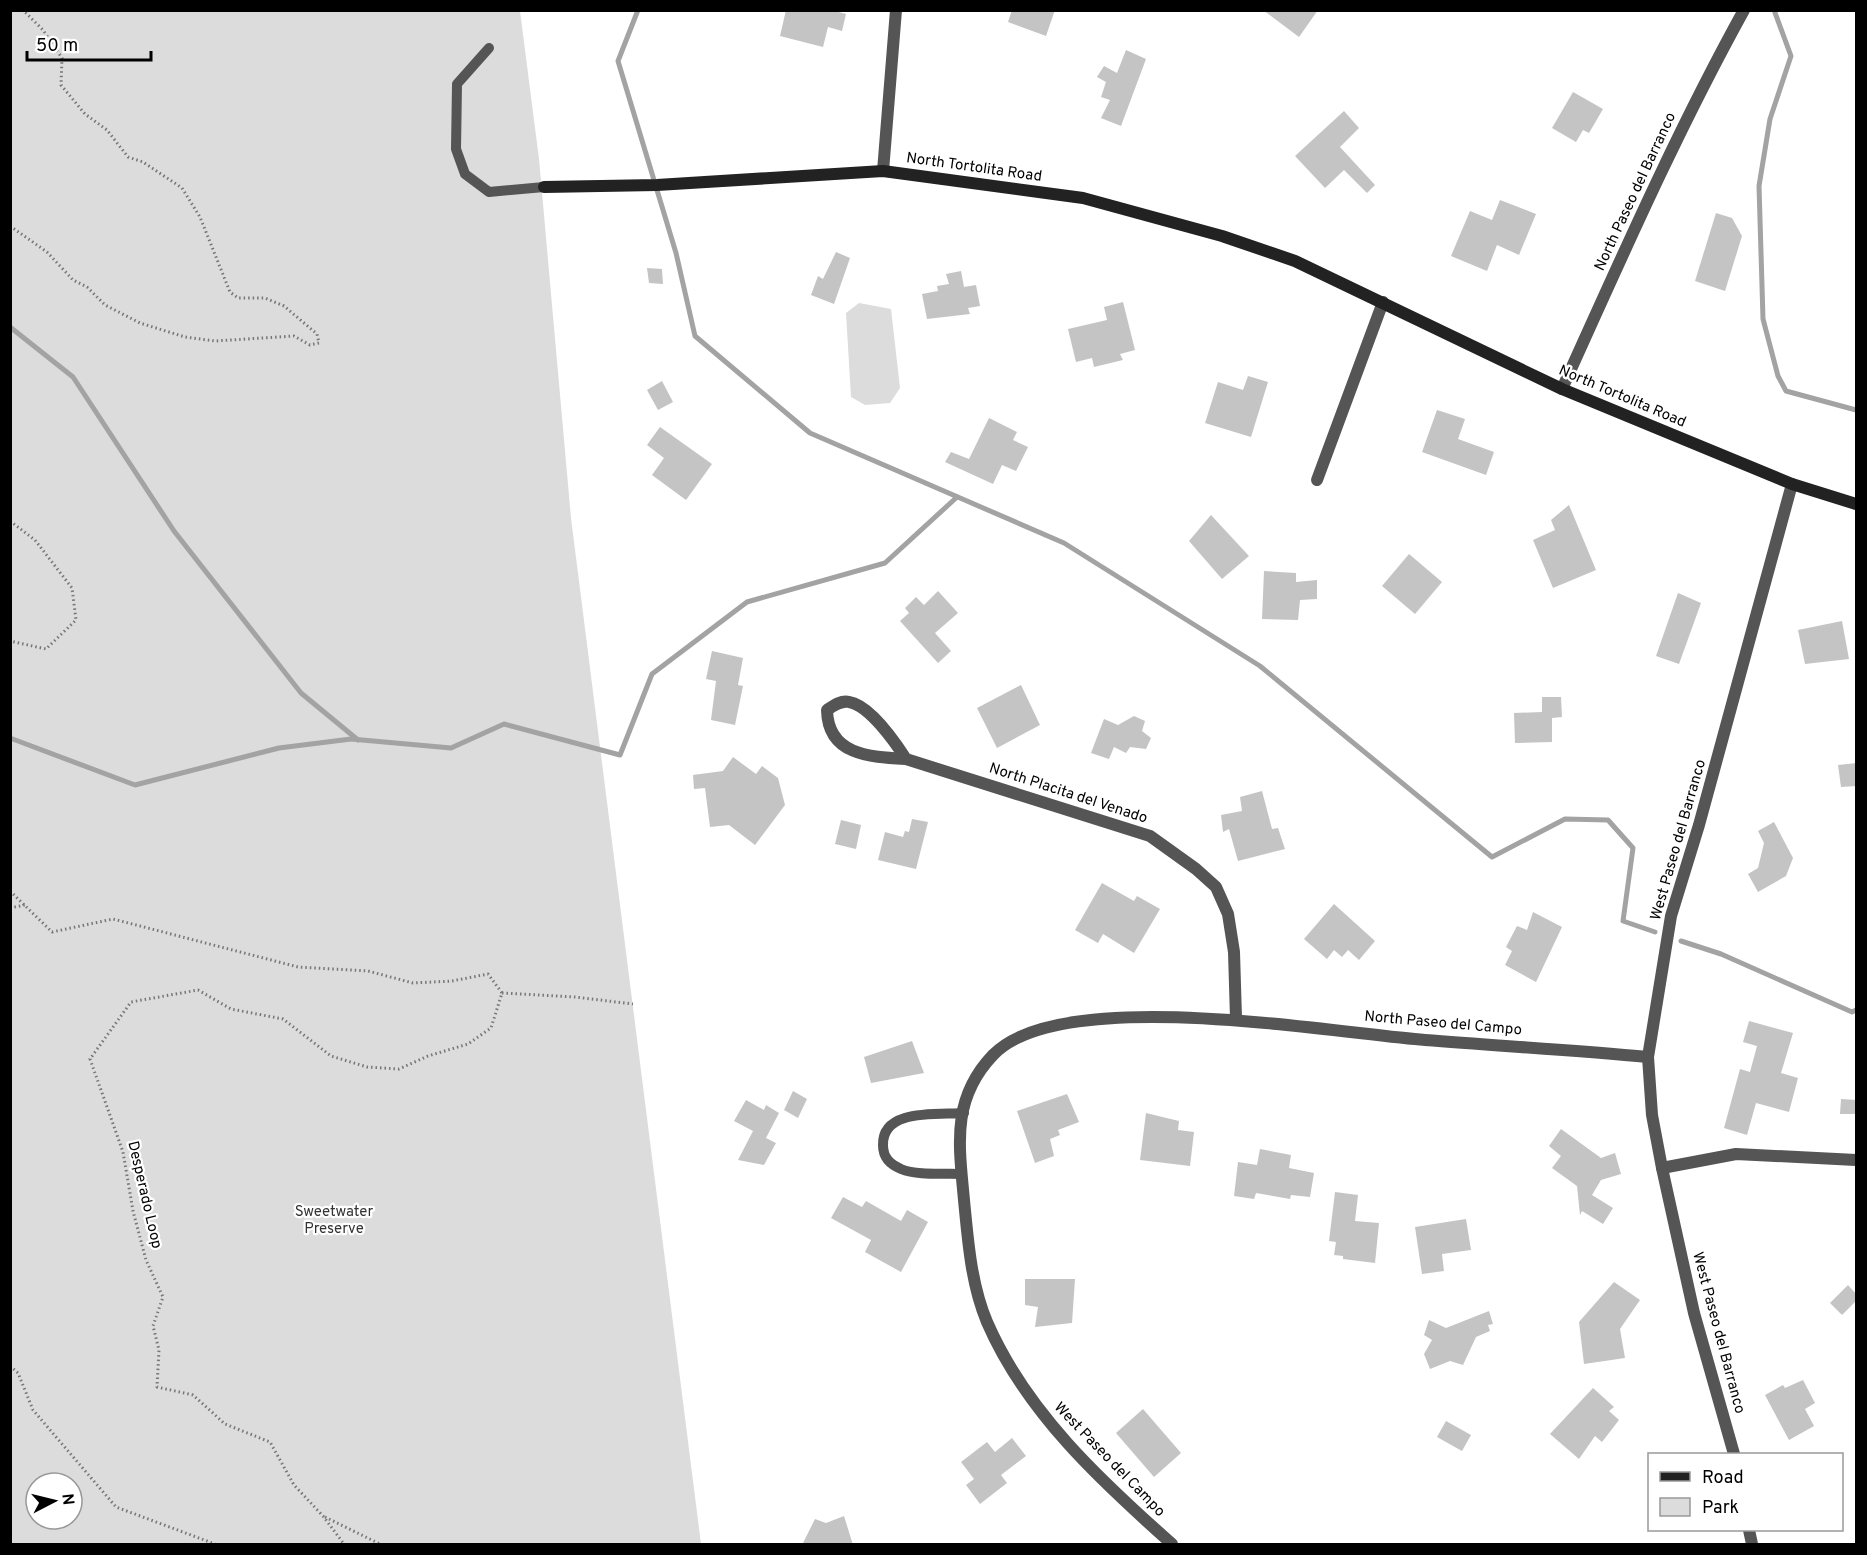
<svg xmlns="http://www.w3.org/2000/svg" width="1867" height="1555" viewBox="0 0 1867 1555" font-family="Overpass,sans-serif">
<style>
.green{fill:#dcdcdc;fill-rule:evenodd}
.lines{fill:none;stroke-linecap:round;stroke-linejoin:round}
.stream{stroke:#a3a3a3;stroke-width:5}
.building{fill:#c4c4c4}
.path{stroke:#777;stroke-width:3;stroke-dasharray:1.5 3;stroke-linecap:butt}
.lane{stroke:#555;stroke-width:10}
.street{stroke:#555;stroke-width:12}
.secondary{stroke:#222;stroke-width:12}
.labels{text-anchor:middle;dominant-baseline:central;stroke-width:4.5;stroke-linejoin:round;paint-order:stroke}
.street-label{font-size:15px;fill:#000;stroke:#fff}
.park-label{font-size:15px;fill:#333;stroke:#fff}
</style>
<rect width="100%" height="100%" fill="#fff"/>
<g class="green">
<path d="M11,11H520L539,159L571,518L701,1544H11ZM36,1483H72V1519H36Z"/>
<path d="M859,303L891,309L900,388L890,403L865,405L851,397L846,313Z"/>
</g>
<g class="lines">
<g class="stream">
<path d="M638,10L618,61L676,253L695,336L810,433L1064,543L1260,666L1492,857L1565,819L1608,820L1633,848L1623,921L1655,932"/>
<path d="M1774,10L1791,56L1770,119L1759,186L1763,319L1778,376L1786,391L1856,410"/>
<path d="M10,327L73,377L174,531L301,693L358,740"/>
<path d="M10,738L135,785L279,748L351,739L451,748L504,724L620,755L652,674L747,602L885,563L957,497"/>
<path d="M1681,941L1721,954L1852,1012L1856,1010"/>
</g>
</g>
<g class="building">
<path d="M786,10H831L846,14L842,31L828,27L823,47L780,36Z"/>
<path d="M1012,10H1055L1046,36L1008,22Z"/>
<path d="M1263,10H1318L1299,37Z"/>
<path d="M1126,50L1146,59L1121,126L1101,118L1110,100L1101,97L1106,82L1097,77L1104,66L1117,73Z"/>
<path d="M1573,92L1603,109L1589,133L1583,130L1576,142L1552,128Z"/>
<path d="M1344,111L1359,128L1340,147L1375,185L1367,193L1344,170L1325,188L1295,156Z"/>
<path d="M1500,200L1536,214L1519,255L1497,245L1487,271L1451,256L1470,211L1492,220Z"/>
<path d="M1716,213L1732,218L1742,236L1725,291L1695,281Z"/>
<path d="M836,252L850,258L834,304L811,295L818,276L823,279Z"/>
<path d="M647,268L662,269L663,284L649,283Z"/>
<path d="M961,271L964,287L976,285L980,306L968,308L970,314L927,319L922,294L938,291L937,286L949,284L946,274Z"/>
<path d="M1123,302L1135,350L1120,354L1123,360L1094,367L1092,358L1076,362L1068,329L1107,320L1104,307Z"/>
<path d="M1248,376L1268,382L1251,437L1205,423L1218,382L1243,390Z"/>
<path d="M662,381L673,402L658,410L647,390Z"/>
<path d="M1437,410L1465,419L1458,439L1494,452L1486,475L1422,452Z"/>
<path d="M989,418L1017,432L1013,440L1028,447L1016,471L1002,465L993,484L945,462L951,452L969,459Z"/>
<path d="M660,427L712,464L686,500L652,475L664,458L647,445Z"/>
<path d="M1569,505L1596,570L1553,588L1533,540L1555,530L1551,520Z"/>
<path d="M1211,515L1249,556L1222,579L1189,541Z"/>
<path d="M1409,554L1442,582L1415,614L1382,586Z"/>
<path d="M1264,571L1296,573V582L1317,580V599L1300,600L1298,620L1262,619Z"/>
<path d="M938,591L958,613L935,633L951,651L938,663L900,621L909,613L905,608L916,597L924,605Z"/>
<path d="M1678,593L1701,603L1679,664L1656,656Z"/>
<path d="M1842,621L1849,659L1805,664L1798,630Z"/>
<path d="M712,651L743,658L738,685L743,686L735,725L711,720L716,681L706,679Z"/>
<path d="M1021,685L1040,725L997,748L977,708Z"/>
<path d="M1542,697H1561L1562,717L1552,718V742L1515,743L1514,713L1542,712Z"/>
<path d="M1134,716L1145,721L1142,731L1151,738L1146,749L1130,747L1126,753L1114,747L1109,759L1091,753L1104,719L1118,725Z"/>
<path d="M733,757L756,774L762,766L778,778L785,805L755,845L729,825L710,827L705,788L694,789L693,775L723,771Z"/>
<path d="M1857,763V786L1841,787L1838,765Z"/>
<path d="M1262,791L1272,829L1278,828L1285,849L1238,861L1229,829L1223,832L1221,815L1242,811L1240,797Z"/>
<path d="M912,819L928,822L916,869L878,860L885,832L903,837L905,831L909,832Z"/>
<path d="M841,820L861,825L856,849L835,844Z"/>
<path d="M1774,822L1793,858L1786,876L1758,892L1748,874L1758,868L1764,843L1758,831Z"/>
<path d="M1102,883L1134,901L1137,896L1160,909L1134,953L1103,934L1098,943L1075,930Z"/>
<path d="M1334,904L1375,941L1359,960L1348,950L1342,957L1334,950L1327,959L1304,939Z"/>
<path d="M1533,912L1562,927L1536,982L1505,965L1512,951L1506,947L1517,926L1527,930Z"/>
<path d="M1749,1021L1793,1033L1781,1073L1798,1078L1789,1112L1756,1103L1747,1135L1724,1128L1740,1069L1750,1072L1757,1046L1743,1042Z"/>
<path d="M912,1041L924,1073L871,1083L864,1057Z"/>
<path d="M793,1091L807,1099L798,1118L784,1110Z"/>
<path d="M1067,1094L1079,1122L1058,1130L1060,1135L1050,1139L1054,1156L1035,1163L1017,1111Z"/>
<path d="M1841,1099L1857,1100V1114H1840Z"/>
<path d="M746,1100L764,1110L766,1105L779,1113L766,1138L776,1143L764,1165L738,1160L753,1131L734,1121Z"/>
<path d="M1146,1113L1179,1121L1178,1130L1194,1132L1190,1166L1140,1160Z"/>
<path d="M1561,1129L1601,1158L1615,1153L1621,1174L1601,1180L1592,1195L1613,1208L1603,1224L1582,1211L1580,1215L1577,1186L1552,1168L1561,1156L1549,1146Z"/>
<path d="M1260,1149L1291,1155L1289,1168L1314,1173L1310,1197L1291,1195L1290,1199L1256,1193L1254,1199L1234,1196L1238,1162L1257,1165Z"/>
<path d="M1335,1192L1358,1195L1355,1221L1379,1223L1375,1263L1343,1259V1256L1334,1255L1336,1242L1329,1241Z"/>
<path d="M843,1197L862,1207L866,1201L901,1221L907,1210L928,1222L901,1272L865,1252L871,1240L831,1218Z"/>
<path d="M1466,1219L1471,1250L1442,1254L1444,1271L1422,1274L1415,1227Z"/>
<path d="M1025,1279H1075L1072,1323L1035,1327L1038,1307L1025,1305Z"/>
<path d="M1614,1282L1640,1300L1620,1329L1625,1358L1584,1364L1579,1322Z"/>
<path d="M1848,1285L1857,1295V1300L1842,1315L1830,1303Z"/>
<path d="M1489,1311L1493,1324L1488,1325L1490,1331L1476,1337L1463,1365L1450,1361L1430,1369L1424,1354L1432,1340L1424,1335L1429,1320L1446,1328Z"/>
<path d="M1803,1380L1815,1403L1805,1409L1814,1426L1789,1440L1765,1395L1783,1385L1785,1388Z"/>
<path d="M1593,1388L1614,1407L1609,1411L1619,1420L1602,1442L1595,1436L1579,1459L1550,1434Z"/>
<path d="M1143,1409L1181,1453L1154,1477L1116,1433Z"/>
<path d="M1446,1421L1471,1435L1462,1451L1437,1437Z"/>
<path d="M1012,1438L1026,1456L1001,1475L1007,1483L980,1504L966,1485L974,1479L961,1462L987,1442L995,1452Z"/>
<path d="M844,1516L853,1545H802L815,1519L826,1523Z"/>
</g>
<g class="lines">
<g class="path">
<path d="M10,226L47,252L73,280L87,287L105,305L140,323L185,337L215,341L294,336L310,345L319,343L317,334L284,306L265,298H238L230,292L200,217L182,188L143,162L128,157L107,130L85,114L61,85L62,58L43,30L23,10"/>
<path d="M10,521L35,540L72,588L76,620L46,649L10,641"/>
<path d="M10,891L52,932L113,919L298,967L368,971L413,983L452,981L488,974L502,993L491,1028L468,1044L428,1056L399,1069L367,1067L331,1056L283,1019L231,1009L198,990L131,1002L90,1059L123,1152L133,1211L146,1260L163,1297L153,1326L159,1350L157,1387L193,1395L225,1424L270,1442L294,1485L323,1516L344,1544"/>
<path d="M10,908L25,905"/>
<path d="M502,993L575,997L633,1004"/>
<path d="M10,1366L18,1373L33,1410L116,1507L215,1544"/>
<path d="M325,1517L380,1544"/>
</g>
<g class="lane">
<path d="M489,48L457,84L456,149L465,174L489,192L544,187"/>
<path d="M962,1174C944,1173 918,1176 901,1169C890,1164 883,1158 883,1145C882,1108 938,1115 964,1113"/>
</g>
<g class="street">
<path d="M883,171L896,10"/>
<path d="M1562,389C1620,261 1676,133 1744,10"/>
<path d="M1317,480L1383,302"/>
<path d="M906,759C895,742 869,705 849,702C841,700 833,706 827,710C828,755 869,757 906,759L1150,836L1196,869L1216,887L1228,914L1234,952L1236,1018"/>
<path d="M1662,1168L1736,1154L1856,1160"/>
<path d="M1734,1454L1694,1313L1662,1168L1652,1115L1648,1057L1671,916L1699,825L1792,484"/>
<path d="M1749,1530L1752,1544"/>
<path d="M1172,1544C1101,1481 1026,1412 987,1322C971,1284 968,1241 964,1200C959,1145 951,1099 993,1055C1061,984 1332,1033 1425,1040C1500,1046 1574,1050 1648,1057"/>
</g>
<path class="secondary" d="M544,187L657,185L883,171L1083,198L1222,236L1295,261L1562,389L1792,484L1856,504"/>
</g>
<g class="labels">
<g class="street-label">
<text transform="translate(974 168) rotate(8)">North Tortolita Road</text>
<text transform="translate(1636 192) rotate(-65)">North Paseo del Barranco</text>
<text transform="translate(1622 397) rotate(23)">North Tortolita Road</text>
<text transform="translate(1068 794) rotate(18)">North Placita del Venado</text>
<text transform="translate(1679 840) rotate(-74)">West Paseo del Barranco</text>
<text transform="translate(1443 1024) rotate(5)">North Paseo del Campo</text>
<text transform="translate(144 1195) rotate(77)">Desperado Loop</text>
<text transform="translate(1718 1333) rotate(75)">West Paseo del Barranco</text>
<text transform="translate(1109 1460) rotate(46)">West Paseo del Campo</text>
</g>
<g class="park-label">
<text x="334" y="1212">Sweetwater<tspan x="334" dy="17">Preserve</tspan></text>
</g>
</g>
<rect width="1867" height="1555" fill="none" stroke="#000000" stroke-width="24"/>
<rect x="1648" y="1453" width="195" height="78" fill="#ffffff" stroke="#999999" stroke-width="1.5"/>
<rect x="1660" y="1472" width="30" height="9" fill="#222222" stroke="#999999" stroke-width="1.5"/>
<text x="1702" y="1483" font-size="18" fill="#000000">Road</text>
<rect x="1660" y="1498" width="30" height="18" fill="#dcdcdc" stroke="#999999" stroke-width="1.5"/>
<text x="1702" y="1513" font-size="18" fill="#000000">Park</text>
<g transform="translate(54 1501) rotate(83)"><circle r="28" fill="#ffffff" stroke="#999999" stroke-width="1.5"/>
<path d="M0-4.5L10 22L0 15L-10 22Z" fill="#000000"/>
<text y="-9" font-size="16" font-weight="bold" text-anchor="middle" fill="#000000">N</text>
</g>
<path d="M27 51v9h124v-9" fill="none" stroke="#000000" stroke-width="3"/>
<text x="36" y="51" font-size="18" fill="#000000" stroke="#ffffff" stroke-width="4.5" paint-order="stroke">50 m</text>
</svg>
